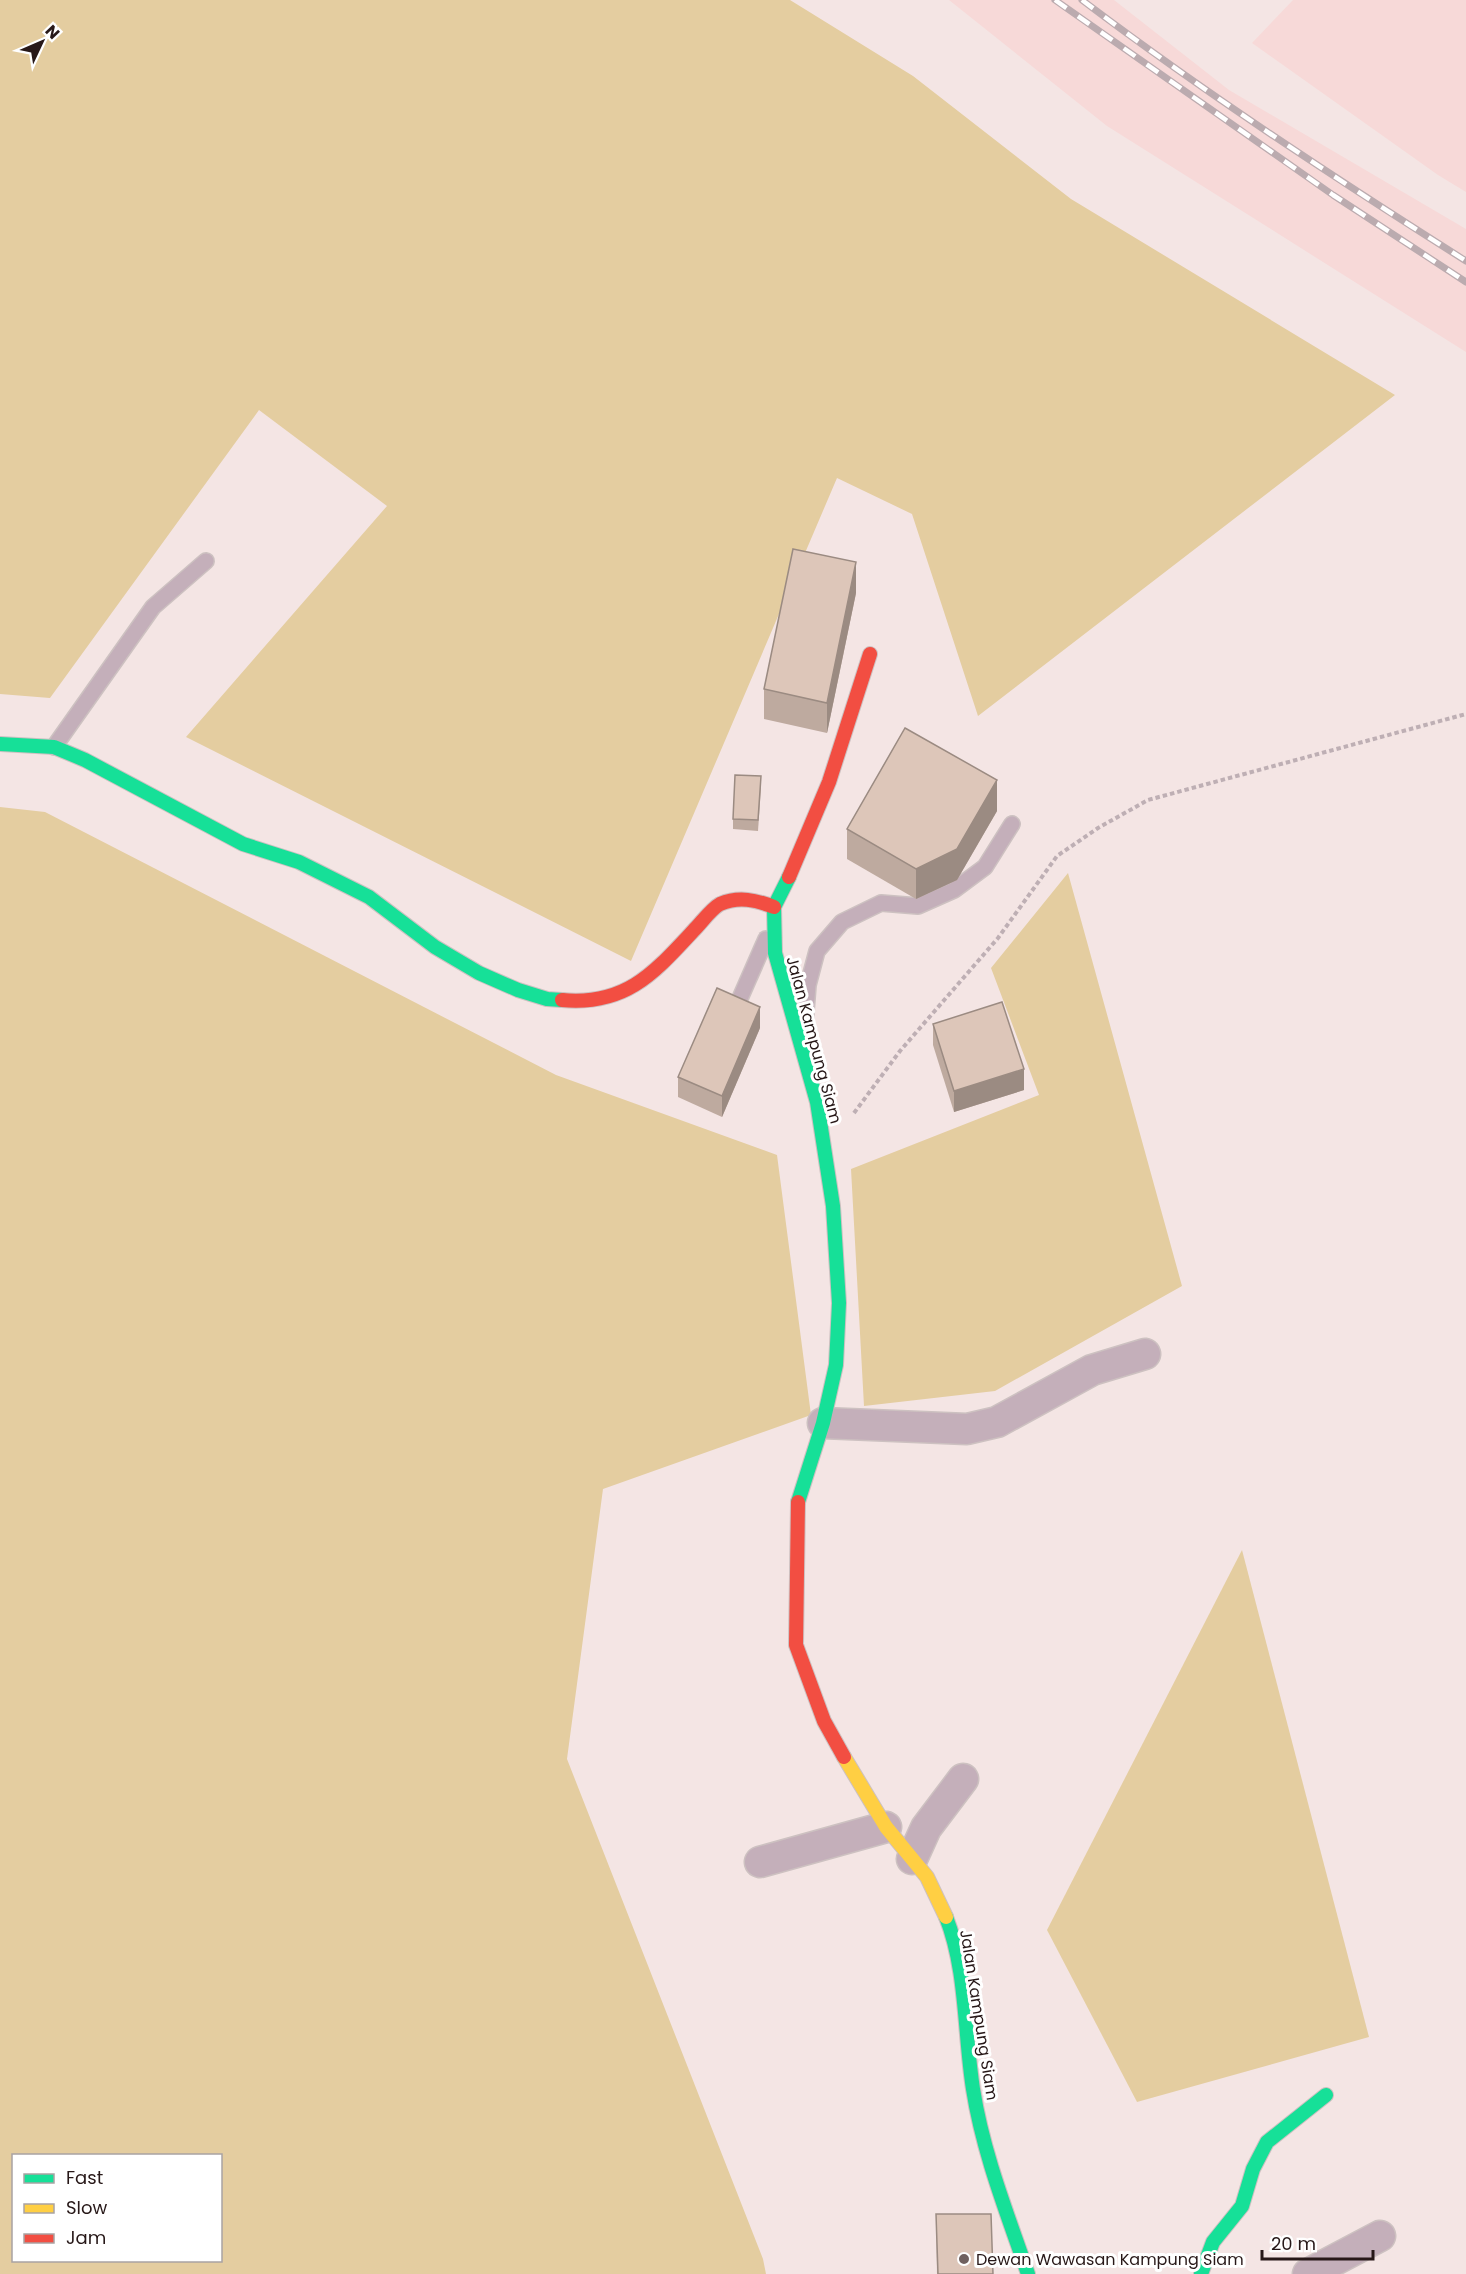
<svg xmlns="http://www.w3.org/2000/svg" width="1466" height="2274" font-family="Poppins,sans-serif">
<rect width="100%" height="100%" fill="#f4e5e4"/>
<!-- built -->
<g fill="#f7d9d8">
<polygon points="949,0 1114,0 1229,90 1466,229 1466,352 1107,126"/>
<polygon points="1293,0 1466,0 1466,192 1438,175 1252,43"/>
</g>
<!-- green -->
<g fill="#e4cda0" fill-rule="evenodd">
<polygon points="0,0 790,0 913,76 1071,199 1395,395 978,716 912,514 837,478 631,961 186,737 387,506 259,410 50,698 0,694"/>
<path d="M 0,807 L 45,812 L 556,1075 L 777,1155 L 811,1415 L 603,1489 L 567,1759 L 763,2259 L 766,2274 L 0,2274 ZM 14,2156 L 220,2156 L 220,2260 L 14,2260 Z"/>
<polygon points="1068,873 1182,1286 995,1391 864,1406 851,1169 1039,1095 991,968"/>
<polygon points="1242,1550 1369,2037 1137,2102 1047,1930"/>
</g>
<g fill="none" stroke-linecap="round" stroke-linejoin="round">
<defs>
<g id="lane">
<polyline points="54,747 153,607 206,561"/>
<polyline points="734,1012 766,939"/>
<polyline points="805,1024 808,985 817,951 842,922 881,903 918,906 954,890 985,867 1012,824"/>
</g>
<g id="street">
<polyline points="823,1423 967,1429 997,1422 1092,1370 1145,1354"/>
<polyline points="912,1859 926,1828 963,1779"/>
<polyline points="760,1862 886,1827"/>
<polyline points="1308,2274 1380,2236"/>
</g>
<g id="fast">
<polyline points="0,744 54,747 85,760 243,844 299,862 369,897 435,947 479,973 518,990 547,999 562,1000"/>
<polyline points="789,877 774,907 775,953 817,1102 833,1206 839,1303 836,1365 823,1423 798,1502"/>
<path d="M 946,1917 C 967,1970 964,2032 973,2089 C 983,2153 1007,2213 1028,2274"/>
<polyline points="1201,2274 1213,2242 1242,2206 1253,2169 1267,2142 1326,2095"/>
</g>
<polyline id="slow" points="844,1757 886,1827 927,1877 946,1917"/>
<g id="jam">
<polyline points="789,877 829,782 870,654"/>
<path d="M 562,1000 C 626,1006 654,973 694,930 C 702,922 711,909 720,904 C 739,896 756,900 774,907"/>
<polyline points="798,1502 796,1645 824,1721 844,1757"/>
</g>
</defs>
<!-- lane casing -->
<use href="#lane" stroke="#cdc1c1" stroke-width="18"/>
<!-- street casing -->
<use href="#street" stroke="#cdc1c1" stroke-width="33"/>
<!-- fast casing -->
<use href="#fast" stroke="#cdc1c1" stroke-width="16"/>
<!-- slow casing -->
<use href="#slow" stroke="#cdc1c1" stroke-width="16"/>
<!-- jam casing -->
<use href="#jam" stroke="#cdc1c1" stroke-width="16"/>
<!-- path -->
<polyline stroke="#beafb4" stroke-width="4" stroke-dasharray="4.5 3" stroke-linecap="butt" points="854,1113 900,1051 998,938 1057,856 1098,828 1148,800 1466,714"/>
<!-- lane -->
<use href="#lane" stroke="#c4afba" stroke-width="15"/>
<!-- street -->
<use href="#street" stroke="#c4afba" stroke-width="30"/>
<!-- fast -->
<use href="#fast" stroke="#16e098" stroke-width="14"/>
<!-- slow -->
<use href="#slow" stroke="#ffcf43" stroke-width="14"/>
<!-- jam -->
<use href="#jam" stroke="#f24e42" stroke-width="14"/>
<defs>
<g id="rail">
<polyline points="1055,0 1333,195 1466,282"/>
<path d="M 1082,0 C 1205,93 1335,178 1466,261"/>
</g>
</defs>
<!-- rail casing -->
<use href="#rail" stroke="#bbabaf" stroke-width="7"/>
<!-- rail -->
<use href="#rail" stroke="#fff" stroke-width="4.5" stroke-dasharray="14" stroke-linecap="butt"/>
</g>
<!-- wall -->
<g fill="#beaa9f">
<polygon points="856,593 827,733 764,719 764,689"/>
<polygon points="761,787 758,831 733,829 733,819"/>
<polygon points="997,811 957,880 916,899 847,859 847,829"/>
<polygon points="933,1024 1024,1090 954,1112 933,1045"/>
<polygon points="760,1028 722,1117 678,1097 678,1077"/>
<polygon points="936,2214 993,2274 937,2274"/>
</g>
<!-- shaded-wall -->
<g fill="#9b8b82">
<polygon points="856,562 856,593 827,733 827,703"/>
<polygon points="997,780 997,811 957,880 916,899 916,869"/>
<polygon points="760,1007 760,1028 722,1117 722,1096"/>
<polygon points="1024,1069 1024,1090 954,1112 954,1091"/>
</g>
<!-- building -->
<g fill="#ddc6b9" stroke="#9b8b82" stroke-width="1.5">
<polygon points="793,549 856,562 827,703 764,689"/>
<polygon points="905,728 997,780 957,849 916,869 847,829"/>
<polygon points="735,775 761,776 758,820 733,819"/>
<polygon points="717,988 760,1007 722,1096 678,1077"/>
<polygon points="1002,1002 1024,1069 954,1091 933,1024"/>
<polygon points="936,2214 991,2214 993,2274 938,2274"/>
</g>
<!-- markers -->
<circle fill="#6f605f" stroke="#fff" stroke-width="2" cx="964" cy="2259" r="6"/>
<g text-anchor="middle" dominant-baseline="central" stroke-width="6" stroke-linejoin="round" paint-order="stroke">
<!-- street labels -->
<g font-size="16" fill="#271818" stroke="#fff">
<text transform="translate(814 1040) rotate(75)">Jalan Kampung Siam</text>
<text transform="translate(979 2015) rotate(81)">Jalan Kampung Siam</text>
</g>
<!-- poi labels -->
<g font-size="16" fill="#271818" stroke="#fff" text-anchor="start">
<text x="976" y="2259">Dewan Wawasan Kampung Siam</text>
</g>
</g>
<!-- legend -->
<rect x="12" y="2154" width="210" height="108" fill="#ffffff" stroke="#a9a3a3" stroke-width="1.5"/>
<rect x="24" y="2174" width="30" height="9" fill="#16e098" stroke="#a9a3a3" stroke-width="1.5"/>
<text x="66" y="2184" font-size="18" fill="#271818">Fast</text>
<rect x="24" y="2204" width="30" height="9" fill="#ffcf43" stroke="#a9a3a3" stroke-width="1.5"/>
<text x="66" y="2214" font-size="18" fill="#271818">Slow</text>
<rect x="24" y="2234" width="30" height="9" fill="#f24e42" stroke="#a9a3a3" stroke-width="1.5"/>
<text x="66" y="2244" font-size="18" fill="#271818">Jam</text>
<!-- north arrow -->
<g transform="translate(42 42) rotate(46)" stroke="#ffffff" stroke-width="4.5" paint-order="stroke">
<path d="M0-4.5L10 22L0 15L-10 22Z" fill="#271818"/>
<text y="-9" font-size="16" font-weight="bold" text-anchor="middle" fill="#271818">N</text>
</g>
<!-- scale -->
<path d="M1262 2250v9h111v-9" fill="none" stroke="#271818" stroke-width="3"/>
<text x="1271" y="2250" font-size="18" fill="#271818" stroke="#ffffff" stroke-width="4.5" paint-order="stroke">20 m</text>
</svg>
